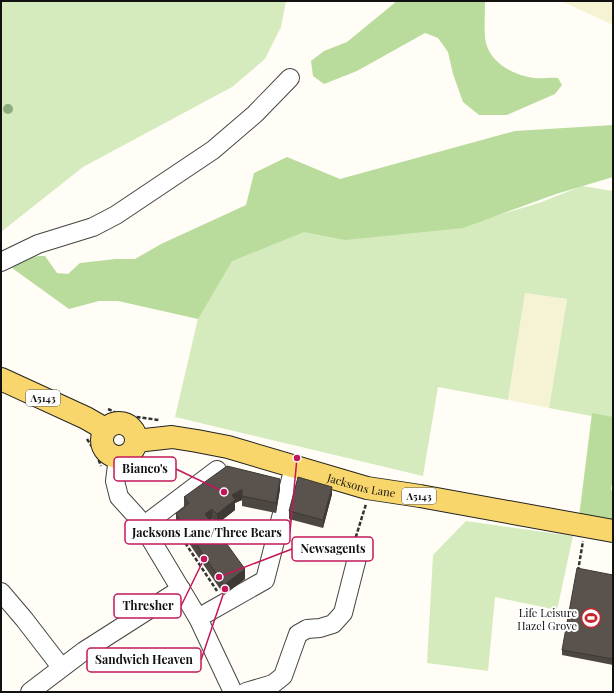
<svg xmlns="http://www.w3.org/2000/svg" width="614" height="693" font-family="'Playfair Display',serif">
<rect width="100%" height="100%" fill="#fffdf5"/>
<!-- farmland -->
<g fill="#f6f3d4">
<polygon points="561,1 613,1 613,25"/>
<polygon points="525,293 567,299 549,408 508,400"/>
</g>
<!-- green -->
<g fill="#d5ebbd">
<polygon points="1,1 286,1 281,27 265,59 232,87 83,167 1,232"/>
<polygon points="582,186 613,191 613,420 549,408 567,299 525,293 508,400 438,387 423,476 175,417 210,267 295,228 468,224 539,203"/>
<polygon points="466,521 573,536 557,610 495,597 488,671 427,663 433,555"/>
</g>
<!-- forest -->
<g fill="#b9dc9c">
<path d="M 397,1 L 485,1 C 485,13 484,26 485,38 C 488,62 512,75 534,78 C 542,79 550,77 558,78 L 562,85 L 555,94 L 507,115 L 479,115 L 463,102 L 453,74 L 448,52 L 438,38 L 425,33 L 357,71 L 324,84 L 313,76 L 311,61 L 324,51 L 347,42 Z"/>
<path d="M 613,125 L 613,177 L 556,194 L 463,228 L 345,240 L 304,232 L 232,261 L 198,319 L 118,301 L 99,301 L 69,309 L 12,268 C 22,258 31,256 45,256 L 57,273 L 68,274 L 80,263 L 116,259 L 135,259 L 161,244 L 246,205 L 254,173 L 287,157 L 340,179 L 515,131 Z"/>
<polygon points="592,413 613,417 613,477 611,490 613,490 613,531 578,525"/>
</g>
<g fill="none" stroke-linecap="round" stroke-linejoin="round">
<defs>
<g id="minor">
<polyline points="1,262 38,244 93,227 116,215 213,150 255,114 290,78"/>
<polyline points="118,457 115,481 119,497 138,518 198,618 233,692"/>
<polyline points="143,526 217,470"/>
<polyline points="1,592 24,619 61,667"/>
<polyline points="198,618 265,580 294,467"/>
<polyline points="30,692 84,651 181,589"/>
<polyline points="246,692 273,684 283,676 298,634 307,629 320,628 333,624 343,613 357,558"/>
</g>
<g id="major">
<polyline points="1,379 86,418 105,429"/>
<circle cx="119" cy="440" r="17"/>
<path id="s1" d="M 136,441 L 172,437 L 197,441 L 228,447 L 367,488 L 420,496 L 613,531"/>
</g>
</defs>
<!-- minor casing -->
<use href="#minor" stroke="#444" stroke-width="20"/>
<!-- major casing -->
<use href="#major" stroke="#222" stroke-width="24"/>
<!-- path -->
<g stroke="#333" stroke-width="2.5" stroke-dasharray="4 2" stroke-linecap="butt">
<polyline points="108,409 121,415 159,420"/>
<polyline points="87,439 96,453 101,466"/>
<polyline points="172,523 217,591"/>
<polyline points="354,543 366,504"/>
<polyline points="578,571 583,541"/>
</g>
<!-- minor -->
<use href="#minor" stroke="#fff" stroke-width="18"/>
<!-- major -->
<use href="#major" stroke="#f9d66b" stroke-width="22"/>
</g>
<!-- trees -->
<circle fill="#8dad7f" cx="8" cy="109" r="5"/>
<!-- wall -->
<g fill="#4d4742">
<polygon points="280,489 276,513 242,506 242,500 235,503 235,510 217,524 212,519 210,521 245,579 224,595 176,524 176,514 184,507 184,497"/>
<polygon points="332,494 323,528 289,519 289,511"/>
<polygon points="613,575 613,665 562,655 562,650"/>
</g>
<!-- shaded-wall -->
<g fill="#3f3936">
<polygon points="280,479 280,489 276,513 276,503"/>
<polygon points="332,487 332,494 323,528 323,520"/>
<polygon points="242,489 242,500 235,503 235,510 217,524 217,514 232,495"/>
<polygon points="212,509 212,519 205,524 205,514"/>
<polygon points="245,569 245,579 224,595 224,585"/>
</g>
<!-- building -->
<g fill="#5a524d" stroke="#3f3936">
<polygon points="227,466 280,479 276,503 242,496 242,489 232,495 235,500 217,514 212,509 205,514 245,569 224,585 176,514 189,503 184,497"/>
<polygon points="298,477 332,487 323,520 289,511"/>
<polygon points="577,568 613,575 613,659 562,650"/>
</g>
<!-- icons -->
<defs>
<symbol id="stadium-ring" viewBox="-11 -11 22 22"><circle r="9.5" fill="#fff" stroke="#c4262e" stroke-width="1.5"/><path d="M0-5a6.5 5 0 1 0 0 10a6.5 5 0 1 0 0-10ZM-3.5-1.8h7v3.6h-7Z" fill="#c4262e"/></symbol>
</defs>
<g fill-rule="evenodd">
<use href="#stadium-ring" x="580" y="607" width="22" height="22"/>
</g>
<g text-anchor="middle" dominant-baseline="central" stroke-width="4" stroke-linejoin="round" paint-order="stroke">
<!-- shield labels -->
<g fill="#fff" stroke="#585858" stroke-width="1">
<rect x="26" y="390" width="34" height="16" rx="3"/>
<rect x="402" y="488" width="34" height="16" rx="3"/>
</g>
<g font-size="10" font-weight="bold" fill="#111">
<text x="43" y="398">A5143</text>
<text x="419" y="496">A5143</text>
</g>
<!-- street labels -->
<g font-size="11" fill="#111" stroke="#fff">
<text stroke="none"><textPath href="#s1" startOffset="232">Jacksons Lane</textPath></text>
</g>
<!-- poi labels -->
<g font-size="11" fill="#111" stroke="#fff" text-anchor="end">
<text x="577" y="612">Life Leisure<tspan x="577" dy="13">Hazel Grove</tspan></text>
</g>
</g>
<!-- callouts -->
<path fill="none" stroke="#c2185b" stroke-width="1.5" d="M224 492L176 469M297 458L290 532M219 577L292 549M204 559L181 606M225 589L201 660"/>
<g fill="#c2185b" stroke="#fff" stroke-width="1.5">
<circle cx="224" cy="492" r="4"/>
<circle cx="297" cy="458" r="4"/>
<circle cx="219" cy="577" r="4"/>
<circle cx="204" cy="559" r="4"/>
<circle cx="225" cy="589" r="4"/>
</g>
<g fill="#fff" stroke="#c2185b" stroke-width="1.5">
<rect x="114" y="457" width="62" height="24" rx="4"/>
<rect x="125" y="520" width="165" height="24" rx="4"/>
<rect x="292" y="537" width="81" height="24" rx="4"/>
<rect x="114" y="594" width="67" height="24" rx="4"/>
<rect x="87" y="648" width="114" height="24" rx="4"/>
</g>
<g font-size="12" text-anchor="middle" font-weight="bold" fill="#111">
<text x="145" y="473">Bianco's</text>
<text x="207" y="537">Jacksons Lane/Three Bears</text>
<text x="333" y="553">Newsagents</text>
<text x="148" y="610">Thresher</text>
<text x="144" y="664">Sandwich Heaven</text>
</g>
<!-- border -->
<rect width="614" height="693" fill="none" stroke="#111111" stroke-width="4"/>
</svg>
